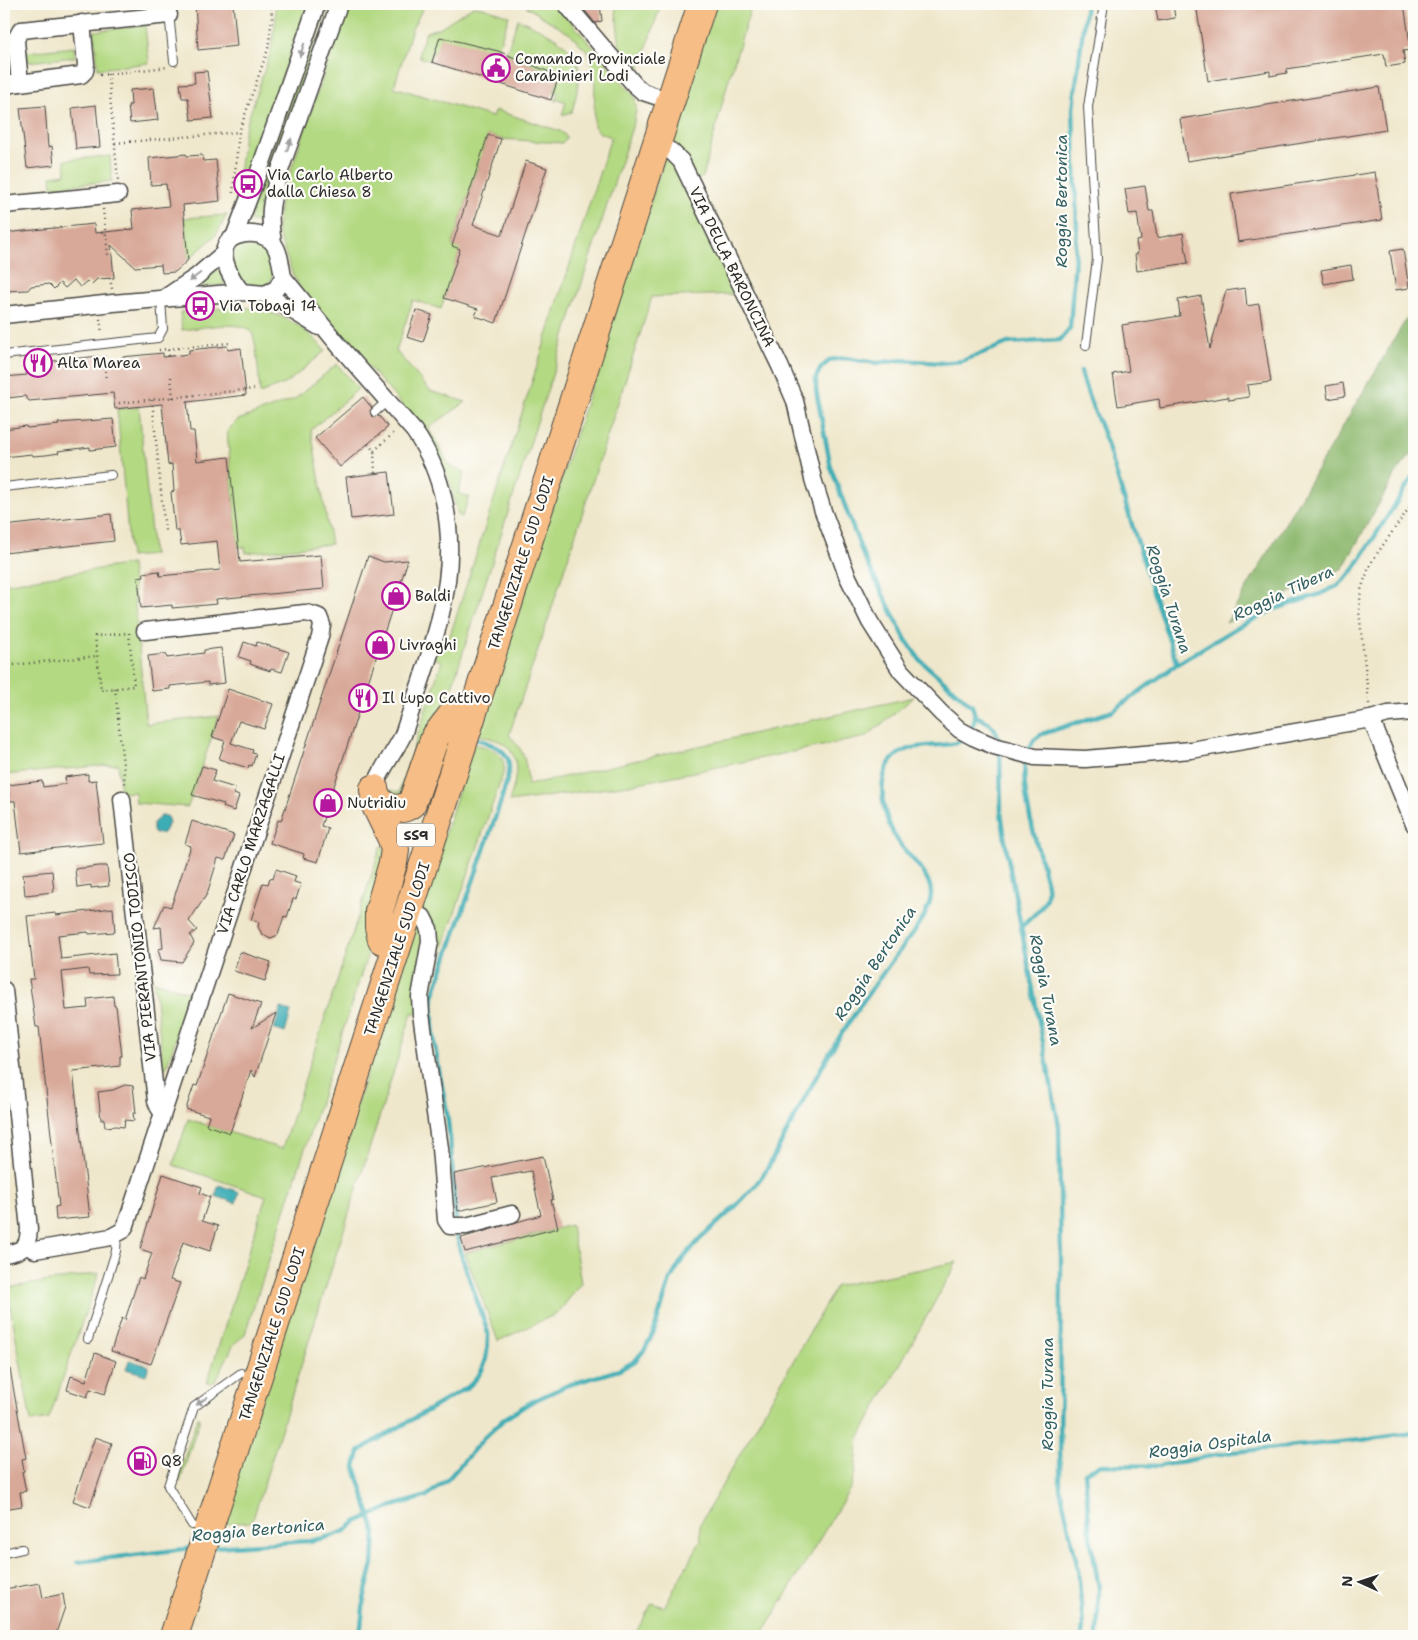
<svg xmlns="http://www.w3.org/2000/svg" width="1418" height="1640" font-family="'Shantell Sans',sans-serif">
<rect width="100%" height="100%" fill="#fdfcf7"/>
<filter id="ink" filterUnits="userSpaceOnUse"><feTurbulence type="fractalNoise" baseFrequency=".02" numOctaves="2"/><feDisplacementMap in="SourceGraphic" scale="10" xChannelSelector="R" yChannelSelector="G"/><feConvolveMatrix kernelMatrix="1 2 1 2 8 2 1 2 1" color-interpolation-filters="sRGB"/></filter>
<filter id="wash" filterUnits="userSpaceOnUse"><feTurbulence type="fractalNoise" baseFrequency=".0096" numOctaves="4" result="noise"/><feDisplacementMap in="SourceGraphic" scale="20" xChannelSelector="R" yChannelSelector="G"/><feGaussianBlur stdDeviation="1.12" result="paint"/><feColorMatrix in="noise" values="0 0 0 0 0 0 0 0 0 0 0 0 0 0 0 0 0 1.4 0 .05"/><feComposite in="paint" operator="in"/></filter>
<g filter="url(#wash)">
<rect width="100%" height="100%" fill="#efe7cb"/>
<!-- green -->
<g fill="#b3d982" stroke="#6f8256">
<polygon points="275,4 308,4 235,209 244,132 271,50 276,18"/>
<polygon points="323,4 329,4 266,184 260,206 259,222 250,222 249,219"/>
<path d="M 348,4 L 425,4 L 412,29 L 394,87 L 492,117 L 495,110 L 560,131 L 566,136 L 566,139 L 562,143 L 501,139 L 488,135 L 452,246 L 465,250 L 459,253 L 441,309 L 413,300 L 396,351 L 430,391 L 466,402 L 428,428 L 450,466 L 465,472 L 458,493 L 469,497 L 462,517 L 458,515 C 451,483 441,455 422,428 L 300,288 L 293,275 L 277,231 L 280,202 Z"/>
<polygon points="522,4 556,4 635,97 636,111 634,121 449,696 403,800 382,789 383,788 399,792 442,661 430,657 435,643 447,645 611,137 600,133 594,126 595,80 591,59 587,51 570,34"/>
<polygon points="615,4 661,4 637,77 621,57"/>
<polygon points="713,4 752,4 728,82 703,177 696,180 672,138"/>
<polygon points="473,6 483,7 509,16 497,51 432,53 429,61 420,57 419,51 426,32 441,27"/>
<path d="M 518,19 C 539,29 576,42 579,70 C 580,84 575,99 572,112 L 562,115 L 566,102 L 558,99 L 555,102 L 558,93 L 554,92 L 559,76 L 506,54 Z"/>
<polygon points="145,25 149,63 98,69 94,31"/>
<polygon points="74,47 75,57 28,62 27,52"/>
<polygon points="110,156 112,181 52,187 51,176 66,174 65,160"/>
<path d="M 664,160 L 670,161 L 677,164 L 736,294 L 652,297 L 548,620 L 509,735 C 526,752 526,763 528,785 L 914,697 L 866,737 L 629,785 L 509,802 C 515,782 524,756 501,742 C 494,739 486,737 479,735 Z"/>
<polygon points="227,215 216,235 188,260 184,218"/>
<path d="M 247,241 C 265,246 286,277 262,287 C 257,286 251,286 247,283 C 231,273 223,246 247,241 Z"/>
<polygon points="217,269 219,270 224,282 223,285 199,287 198,285"/>
<path d="M 237,307 C 272,308 303,323 325,351 L 288,382 L 260,394 C 259,381 257,342 252,333 C 244,318 196,329 182,330 L 180,312 Z"/>
<polygon points="337,364 358,389 311,430 331,544 246,553 245,547 238,547 227,431 238,420 295,399"/>
<polygon points="139,407 153,555 130,557 117,409"/>
<polygon points="131,564 146,724 219,716 188,807 136,803 135,792 121,793 118,764 4,775 4,584"/>
<path d="M 474,744 C 490,748 505,751 504,771 L 434,973 L 426,1002 L 417,1013 L 412,1013 L 252,1522 L 220,1524 Z"/>
<polygon points="381,846 385,848 371,944 245,1334 234,1344 215,1382 207,1383 266,1196 173,1165 188,1119 282,1149"/>
<polygon points="154,981 191,993 166,1068 163,1067"/>
<polygon points="571,1225 581,1283 558,1313 498,1341 465,1253"/>
<polygon points="957,1262 859,1438 855,1472 851,1487 761,1636 634,1636 652,1603 664,1607 701,1540 700,1524 836,1286"/>
<polygon points="99,1273 49,1419 31,1422 7,1288"/>
<polygon points="197,1418 200,1418 180,1482 177,1481"/>
</g>
<!-- forest -->
<polygon fill="#8eb970" stroke="#5c724e" points="1414,306 1414,451 1395,475 1343,568 1226,623"/>
<!-- water -->
<g fill="#3cadb5" stroke="#346c70">
<polygon points="161,816 167,816 169,823 163,833 155,834 153,831 153,823"/>
<polygon points="281,1008 291,1012 285,1033 274,1029"/>
<polygon points="219,1185 239,1192 236,1203 215,1196"/>
<polygon points="129,1360 149,1366 146,1375 126,1369"/>
</g>
<g fill="none" stroke-linecap="round" stroke-linejoin="round">
<!-- stream -->
<g stroke="#3cadb5" stroke-width="4.5">
<polyline points="1177,664 1236,628 1275,609 1320,594 1337,586 1352,572 1414,475"/>
<path d="M 976,716 C 990,723 996,726 1000,743 L 1001,812 L 1007,853 L 1021,927"/>
<path d="M 1028,751 L 1034,740 L 1042,734 L 1113,711 L 1177,664 C 1153,593 1131,522 1109,450 C 1101,423 1087,399 1081,371"/>
<path d="M 1026,758 C 1019,784 1035,838 1042,864 C 1044,874 1050,888 1046,898 C 1043,909 1029,919 1021,927 L 1059,1126 L 1061,1262 L 1060,1488 L 1078,1569 L 1083,1626 L 1082,1636"/>
<path d="M 456,1222 C 453,1184 452,1144 446,1107 C 439,1070 430,1033 433,996 L 501,801 C 511,765 519,752 477,739"/>
<path d="M 213,1547 L 310,1541 L 332,1536 L 345,1531 L 356,1522 L 393,1506 L 427,1496 L 448,1479 L 484,1438 L 504,1419 L 531,1402 L 568,1385 L 619,1370 L 635,1361 L 645,1349 L 654,1331 L 670,1280 L 682,1260 L 700,1239 L 736,1206 L 753,1188 L 766,1171 C 788,1131 808,1090 831,1051 C 851,1017 874,985 897,954 C 910,936 929,917 931,895 C 932,874 908,857 898,841 C 886,823 879,797 884,776 C 891,747 917,746 942,745 C 948,744 955,745 960,741 C 964,739 967,734 970,730 C 976,721 976,716 972,706 L 920,660 L 906,640 L 863,555 L 831,468 L 816,390 L 816,377 L 821,368 L 830,360 L 845,358 L 876,363 L 903,360 L 940,363 L 962,361 L 1008,343 L 1060,340 L 1070,328 L 1077,228 L 1073,109 L 1086,4"/>
<polyline points="77,1562 192,1548"/>
<path d="M 360,1636 L 364,1599 L 373,1564 L 375,1532 L 355,1467 L 359,1452 L 365,1447 L 468,1387 C 486,1372 488,1356 488,1333 L 460,1251 L 456,1230"/>
<polyline points="1097,1636 1099,1588 1090,1536 1085,1472 1101,1465 1159,1466 1232,1452 1362,1440 1414,1433"/>
</g>
</g>
<g id="blocks">
<!-- building -->
<g fill="#d8a898">
<polygon points="195,4 233,4 237,46 198,50"/>
<polygon points="582,4 600,4 602,21 595,23 583,8"/>
<polygon points="1155,4 1173,4 1175,18 1158,21"/>
<polygon points="1196,4 1404,4 1411,50 1403,51 1405,64 1386,67 1384,54 1286,69 1287,73 1270,76 1270,71 1208,81"/>
<polygon points="440,37 498,51 559,76 551,100 432,62"/>
<polygon points="207,71 213,118 191,120 188,98 182,98 180,84 195,83 194,72"/>
<polygon points="1379,87 1386,130 1187,161 1180,119"/>
<polygon points="154,88 158,120 130,123 128,105 131,105 130,90"/>
<polygon points="96,105 100,147 76,149 72,108"/>
<polygon points="45,106 48,147 52,146 54,165 27,168 20,108"/>
<polygon points="488,135 501,139 473,225 502,235 526,161 547,168 496,323 475,316 478,309 444,298 460,249 452,246"/>
<polygon points="186,154 187,156 202,155 203,161 216,160 220,201 183,205 188,260 175,272 162,273 161,265 135,267 111,245 114,278 97,279 91,285 87,281 80,287 74,280 65,288 60,283 54,289 49,284 31,286 28,290 4,291 4,233 94,224 95,233 134,229 132,210 169,206 166,184 151,185 149,158"/>
<polygon points="1375,172 1382,220 1238,242 1231,194"/>
<polygon points="1145,186 1149,211 1153,211 1157,238 1183,233 1188,263 1137,271 1135,254 1138,254 1136,241 1141,240 1137,213 1129,214 1125,189"/>
<polygon points="1403,249 1409,288 1396,290 1390,251"/>
<polygon points="1351,265 1353,279 1324,284 1321,270"/>
<polygon points="1245,288 1247,306 1259,304 1271,382 1247,385 1249,397 1229,400 1228,397 1160,408 1159,399 1118,406 1113,374 1129,371 1122,325 1180,316 1178,300 1201,296 1210,349 1226,291"/>
<polygon points="416,310 432,315 423,342 407,337"/>
<polygon points="227,346 228,350 241,348 246,395 187,402 190,431 194,431 197,461 229,457 240,562 321,555 324,589 216,599 217,604 172,608 172,605 141,608 138,577 144,576 143,573 159,571 160,576 220,570 217,541 181,545 179,531 175,531 171,492 174,491 172,464 168,465 162,404 115,409 113,393 29,401 25,396 8,398 4,394 4,377 27,375 26,364 99,356 99,364 123,361 122,357 163,353 163,357 189,354 189,350"/>
<polygon points="1343,383 1345,396 1328,399 1326,386"/>
<polygon points="363,397 372,408 370,411 371,415 374,417 379,416 388,427 340,467 315,438"/>
<polygon points="113,419 116,447 90,450 90,447 58,451 59,453 46,455 33,456 32,454 4,457 4,429 26,426 27,428 59,425 58,423"/>
<polygon points="389,472 394,514 351,519 346,477"/>
<polygon points="111,514 114,541 4,553 4,526"/>
<polygon points="368,556 384,562 408,560 321,826 328,828 318,862 303,858 304,854 270,843 278,820 281,821"/>
<polygon points="244,642 256,646 257,642 289,652 282,672 271,669 270,671 250,664 251,661 239,657"/>
<polygon points="221,648 225,683 208,685 208,682 170,686 170,689 152,691 148,656 166,654 167,658 204,653 204,650"/>
<polygon points="228,689 273,704 264,729 239,721 231,743 253,750 252,753 256,754 252,766 249,765 248,768 219,759 225,741 212,737"/>
<polygon points="202,766 216,770 212,781 235,788 234,794 239,796 234,811 223,807 224,804 192,795"/>
<polygon points="88,774 88,781 96,780 103,843 21,852 15,801 10,801 8,785 42,781 43,787 66,784 65,777"/>
<polygon points="192,821 234,835 225,860 218,858 207,894 189,921 197,930 190,935 194,943 182,962 161,960 158,949 163,948 161,927 154,928 164,905 171,907 191,846 185,844"/>
<polygon points="99,866 107,866 109,886 91,888 91,885 77,887 75,869"/>
<polygon points="276,869 296,876 294,882 301,884 296,899 293,899 287,917 284,916 278,935 271,938 262,934 258,927 259,922 251,920 263,883 268,884 270,878 273,879"/>
<polygon points="52,871 54,892 25,895 23,874"/>
<polygon points="113,908 115,932 89,934 88,932 58,935 61,959 115,953 117,974 89,975 88,969 62,972 66,1010 88,1008 87,999 113,996 114,1006 116,1006 122,1056 120,1056 120,1066 73,1071 90,1217 56,1220 55,1207 59,1206 39,1027 36,1027 29,979 34,979 27,916 56,913 56,915"/>
<polygon points="240,952 271,962 265,981 234,971"/>
<polygon points="228,993 261,1004 252,1028 276,1013 255,1077 251,1070 230,1133 206,1125 209,1116 186,1109 194,1085 197,1086"/>
<polygon points="125,1085 133,1086 136,1113 133,1113 134,1121 125,1120 124,1127 116,1126 105,1127 104,1119 101,1120 98,1092 113,1090"/>
<polygon points="543,1156 553,1200 551,1200 558,1228 465,1252 461,1238 541,1215 531,1171 492,1178 497,1202 458,1211 454,1174"/>
<polygon points="163,1174 202,1187 200,1193 210,1197 202,1221 218,1226 210,1251 183,1242 170,1280 180,1283 151,1364 111,1351 122,1318 125,1320 139,1277 143,1279 152,1253 140,1249"/>
<polygon points="95,1353 116,1361 105,1394 90,1389 87,1397 67,1390 71,1376 86,1381"/>
<polygon points="4,1369 10,1369 14,1392 26,1458 22,1459 24,1471 22,1472 26,1491 20,1492 22,1506 4,1509"/>
<polygon points="95,1437 112,1443 90,1507 73,1501"/>
<polygon points="40,1583 43,1598 63,1594 65,1607 55,1636 4,1636 4,1589"/>
</g>
</g>
</g>
<g filter="url(#ink)">
<use href="#blocks" fill-opacity="0" stroke="#484743" stroke-width="1"/>
<g fill="none" stroke-linecap="round" stroke-linejoin="round">
<defs>
<g id="lane">
<polyline points="168,4 174,61"/>
<polyline points="1086,345 1097,259 1088,107 1104,4"/>
<polyline points="4,355 158,338 163,329 161,299"/>
<polyline points="375,412 387,401"/>
<polyline points="4,487 111,475"/>
<polyline points="88,1339 116,1251 117,1235"/>
<polyline points="192,1525 168,1486 194,1407 241,1373"/>
<polyline points="4,1553 22,1549"/>
</g>
<g id="street">
<polyline points="566,4 634,84 643,92 655,96"/>
<polyline points="20,83 16,41 17,37 21,30 169,15"/>
<polyline points="4,85 81,75 85,71 86,64 82,23"/>
<polyline points="656,145 671,151 681,161 780,366 795,401 813,479 823,511 847,575 870,622 901,671 941,713 960,730 973,737 994,746 1035,757 1085,759 1191,750 1371,719 1388,714 1414,712"/>
<polyline points="4,205 118,194"/>
<polyline points="234,237 258,174 317,4"/>
<path d="M 273,243 C 268,214 271,201 279,173 L 339,4"/>
<path d="M 283,277 L 341,348 L 414,431 C 444,473 454,530 447,581 C 440,633 419,685 403,735 C 394,754 380,769 374,789"/>
<polyline points="265,294 319,327"/>
<polyline points="166,297 196,277 224,253"/>
<path d="M 4,315 L 113,303 L 242,292 L 265,294 L 276,289 L 283,277 C 281,266 280,252 273,243 C 270,239 265,237 260,235 C 252,233 245,233 237,236 C 211,245 231,280 242,292"/>
<polyline points="1371,719 1414,824"/>
<polyline points="122,799 156,1101 159,1108 163,1110"/>
<polyline points="410,911 423,917 429,929 430,941 420,997 421,1014 440,1148 446,1220 450,1226 466,1226 512,1214"/>
<path d="M 4,990 L 29,1229 C 28,1249 22,1251 4,1254"/>
<polyline points="26,1246 35,1250 111,1237 122,1231 126,1225 320,637 322,625 319,617 311,614 305,613 145,631"/>
</g>
<g id="highway">
<polyline points="374,789 376,806 392,839 395,850 393,863 379,911 379,927 382,940"/>
<path d="M 374,789 C 377,807 398,815 412,803 L 435,737 L 456,710"/>
<polyline points="174,1636 702,4"/>
</g>
</defs>
<!-- lane casing -->
<use href="#lane" stroke="#484743" stroke-width="10"/>
<!-- street casing -->
<use href="#street" stroke="#484743" stroke-width="19"/>
<!-- highway casing -->
<use href="#highway" stroke="#484743" stroke-width="30"/>
<!-- path -->
<g stroke="#484743" stroke-width="2.5" stroke-dasharray="1 4" stroke-linecap="butt">
<polyline points="108,74 118,180"/>
<polyline points="100,75 167,67"/>
<polyline points="115,143 239,132"/>
<polyline points="233,193 239,132 268,49 272,18 271,4"/>
<polyline points="103,209 108,255"/>
<polyline points="110,278 112,289"/>
<polyline points="100,319 102,333"/>
<polyline points="168,349 230,343"/>
<polyline points="159,350 168,349 169,356"/>
<polyline points="104,356 106,380"/>
<polyline points="171,377 173,398"/>
<polyline points="152,400 165,531"/>
<polyline points="119,403 254,389"/>
<polyline points="368,444 374,451 375,473"/>
<polyline points="374,451 395,432"/>
<polygon points="129,633 134,686 101,690 95,636"/>
<polyline points="4,666 97,656"/>
<polyline points="115,688 125,784"/>
<polyline points="1369,704 1359,611 1361,590 1369,567 1374,558 1414,501"/>
</g>
<!-- lane -->
<use href="#lane" stroke="#fff" stroke-width="8"/>
<!-- street -->
<use href="#street" stroke="#fff" stroke-width="16"/>
<!-- highway -->
<use href="#highway" stroke="#f6be86" stroke-width="28"/>
</g>
<!-- one-way arrows -->
<defs><path id="oneway-solid" d="M-6-.8H1V-3.2L6.5 0L1 3.2V.8H-6Z" transform="scale(1.25)"/></defs>
<g fill="#a0a0a0">
<use href="#oneway-solid" transform="translate(302 50) rotate(109)"/>
<use href="#oneway-solid" transform="translate(289 145) rotate(-70)"/>
<use href="#oneway-solid" transform="translate(195 277) rotate(143)"/>
<use href="#oneway-solid" transform="translate(202 1401) rotate(144)"/>
</g>
</g>
<!-- icons -->
<defs>
<symbol id="civic-ring" viewBox="-11 -11 22 22"><circle r="9.5" fill="#fdfcf7" stroke="#b5179e" stroke-width="1.5"/><path d="M-.6-6.5H3V-4.5H.6V-3L4-1V1h2V6H-6V1h2V-1L-.6-3ZM-1.2 2.5V6h2.4V2.5Z" fill="#b5179e"/></symbol>
<symbol id="bus-ring" viewBox="-11 -11 22 22"><circle r="9.5" fill="#fdfcf7" stroke="#b5179e" stroke-width="1.5"/><path d="M-5-6H5V4H4V6H2V4H-2V6H-4V4H-5ZM-3.5-4V0h7V-4ZM-3.5 1.2v1.5H-2V1.2ZM2 1.2v1.5H3.5V1.2Z" fill="#b5179e"/></symbol>
<symbol id="restaurant-ring" viewBox="-11 -11 22 22"><circle r="9.5" fill="#fdfcf7" stroke="#b5179e" stroke-width="1.5"/><path d="M-5-6h1v4h1v-4h1v4h1v-4h1v5L-1.5 .5V6h-2V.5L-5-1ZM5-6V6H3V1.5H1.5Q1.5-4 5-6Z" fill="#b5179e"/></symbol>
<symbol id="shop-ring" viewBox="-11 -11 22 22"><circle r="9.5" fill="#fdfcf7" stroke="#b5179e" stroke-width="1.5"/><path d="M-5-2.5h2.3a2.7 3.5 0 0 1 5.4 0H5L5.5 6h-11ZM-1.5-2.5h3a1.5 2.3 0 0 0-3 0Z" fill="#b5179e"/></symbol>
<symbol id="fuel-ring" viewBox="-11 -11 22 22"><circle r="9.5" fill="#fdfcf7" stroke="#b5179e" stroke-width="1.5"/><path d="M-5.5-6h7V0h2V4h1.3V-2.5L3-4.5l.8-.8L6-3V5H2.5V1h-1V6h-7ZM-4.2-4.7v3.2H.2V-4.7Z" fill="#b5179e"/></symbol>
</defs>
<g fill-rule="evenodd">
<use href="#civic-ring" x="480" y="52" width="32" height="32"/>
<use href="#bus-ring" x="232" y="168" width="32" height="32"/>
<use href="#bus-ring" x="184" y="290" width="32" height="32"/>
<use href="#restaurant-ring" x="22" y="347" width="32" height="32"/>
<use href="#shop-ring" x="380" y="580" width="32" height="32"/>
<use href="#shop-ring" x="364" y="629" width="32" height="32"/>
<use href="#restaurant-ring" x="347" y="682" width="32" height="32"/>
<use href="#shop-ring" x="312" y="787" width="32" height="32"/>
<use href="#fuel-ring" x="126" y="1445" width="32" height="32"/>
</g>
<g text-anchor="middle" dominant-baseline="central" stroke-width="4.5" stroke-linejoin="round" paint-order="stroke">
<!-- shield labels -->
<rect fill="#fdfcf7" stroke="#6a6a68" stroke-width="1" x="397" y="823.5" width="38" height="23" rx="4"/>
<g font-size="14" font-weight="bold" fill="#2b2b2b">
<text x="416" y="835">SS9</text>
</g>
<!-- poi labels -->
<g font-size="15" fill="#2b2b2b" stroke="#fdfcf7" text-anchor="start">
<text x="515" y="59">Comando Provinciale<tspan x="515" dy="17">Carabinieri Lodi</tspan></text>
<text x="267" y="175">Via Carlo Alberto<tspan x="267" dy="17">dalla Chiesa 8</tspan></text>
<text x="219" y="306">Via Tobagi 14</text>
<text x="57" y="363">Alta Marea</text>
<text x="415" y="596">Baldi</text>
<text x="399" y="645">Livraghi</text>
<text x="382" y="698">Il Lupo Cattivo</text>
<text x="347" y="803">Nutridiu</text>
<text x="161" y="1461">Q8</text>
</g>
<!-- street labels -->
<g font-size="15" fill="#2b2b2b" stroke="#fdfcf7">
<text transform="translate(732 267) rotate(64)">VIA DELLA BARONCINA</text>
<text transform="translate(521 563) rotate(-72)">TANGENZIALE SUD LODI</text>
<text transform="translate(251 844) rotate(-72)">VIA CARLO MARZAGALLI</text>
<text transform="translate(397 949) rotate(-72)">TANGENZIALE SUD LODI</text>
<text transform="translate(140 957) rotate(-96)">VIA PIERANTONIO TODISCO</text>
<text transform="translate(272 1334) rotate(-72)">TANGENZIALE SUD LODI</text>
</g>
<!-- water labels -->
<g font-size="16" font-style="italic" fill="#325f62" stroke="#fdfcf7">
<text transform="translate(1061 201) rotate(-90)">Roggia Bertonica</text>
<text transform="translate(1283 593) rotate(-25)">Roggia Tibera</text>
<text transform="translate(1169 599) rotate(72)">Roggia Turana</text>
<text transform="translate(875 963) rotate(-56)">Roggia Bertonica</text>
<text transform="translate(1046 990) rotate(79)">Roggia Turana</text>
<text transform="translate(1047 1394) rotate(-90)">Roggia Turana</text>
<text transform="translate(1210 1444) rotate(-8)">Roggia Ospitala</text>
<text transform="translate(258 1530) rotate(-5)">Roggia Bertonica</text>
</g>
</g>
<!-- margin -->
<rect width="1418" height="1640" fill="none" stroke="#fdfcf7" stroke-width="20"/>
<!-- north arrow -->
<g transform="translate(1360 1582) rotate(273)" stroke="#fdfcf7" stroke-width="4" paint-order="stroke">
<path d="M0-4L9 19L0 12L-9 19Z" fill="#2b2b2b"/>
<text y="-8" font-size="14" font-weight="bold" text-anchor="middle" fill="#2b2b2b">N</text>
</g>
</svg>
